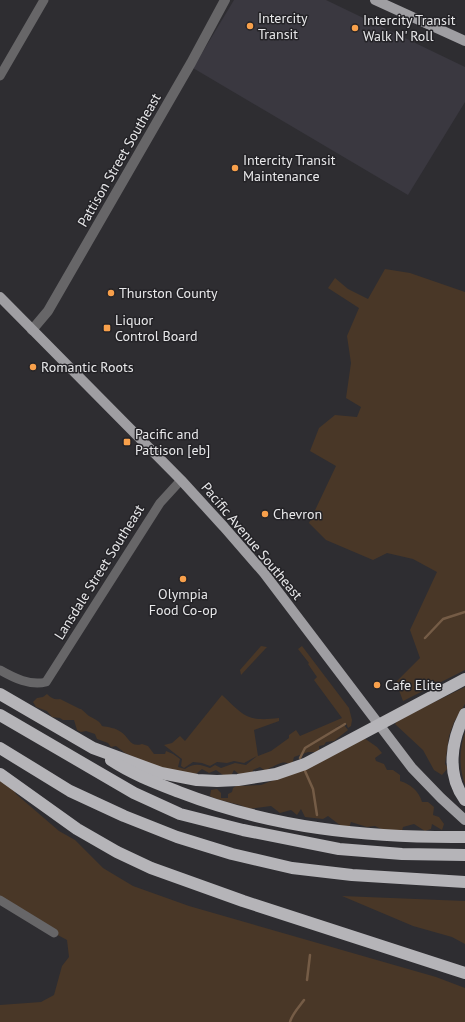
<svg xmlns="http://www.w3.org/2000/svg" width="465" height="1022" font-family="'PT Sans',sans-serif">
<rect width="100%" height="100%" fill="#2e2d31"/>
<!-- built -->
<polygon fill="#3a3840" points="234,0 326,0 465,67 465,102 408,195 193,68"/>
<!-- green -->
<g fill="#493727">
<polygon points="385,269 410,273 465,292 465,670 403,701 396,682 420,658 410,630 437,572 413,559 387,553 373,560 326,540 309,523 336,466 310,451 319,428 335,415 357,417 361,407 346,398 351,363 347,336 359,308 328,288 335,278 348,289 368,299"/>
<polygon points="261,646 267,647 241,675 240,670"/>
<path d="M 302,646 L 349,708 L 352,720 L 351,726 L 348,728 L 346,723 L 336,727 L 344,725 L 348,730 L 334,741 L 326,742 L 324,745 L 319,746 L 319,752 L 308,752 L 294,757 L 292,765 C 284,761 282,762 274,766 C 270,768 269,767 267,772 L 260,767 L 253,770 L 252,775 L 241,776 L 234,770 L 231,776 L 223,775 L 216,770 L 209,773 L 202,769 L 196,774 L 173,774 L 125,753 L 116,746 L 111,747 L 108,743 L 97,739 L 95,734 L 86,731 L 81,732 L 77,730 L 74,720 L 63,720 L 60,718 L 52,717 L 47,711 L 36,707 L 33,702 L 37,698 L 43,697 L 47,694 C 51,698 54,700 60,699 L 80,709 L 81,709 C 84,711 86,714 89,716 C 94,719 99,720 102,726 C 108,727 116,728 121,732 C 129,737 130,748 142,744 L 148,746 L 154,754 L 165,754 L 166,751 L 173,754 L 180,759 L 178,767 L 185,769 C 194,763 200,764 210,768 L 215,765 L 221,768 L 235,763 L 246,765 L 257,756 L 244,763 L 234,761 L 227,763 L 217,762 L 210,766 L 202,763 L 193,762 L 184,768 L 181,766 L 182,759 L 164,745 L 172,743 L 180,736 L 185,741 L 222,695 C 244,716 247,722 279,718 L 279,721 L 254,730 L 258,756 L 271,751 L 289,738 L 289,735 L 296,730 L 300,736 L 342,718 L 314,680 L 317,677 L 308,664 L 309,663 L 298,649 Z"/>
<polygon points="465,687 465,704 454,722 449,736 445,764 448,768 442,775 434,770 423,750 395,724 398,720"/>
<path d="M 465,732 L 465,785 C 459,767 459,750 465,732 Z"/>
<path d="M 364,738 L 377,747 L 382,753 L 375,758 L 376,761 L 384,764 L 387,770 L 393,770 L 400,775 L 400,781 C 410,784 419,791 422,802 L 428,802 L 434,807 L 433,815 L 439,817 L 444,824 L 442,830 L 432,824 L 431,829 L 425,831 L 414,824 L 403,827 L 402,831 L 383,830 L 375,826 L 367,827 L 351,822 L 349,828 L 345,829 L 328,816 L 323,819 L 305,817 L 301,809 L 297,815 L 291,810 L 280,813 L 271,806 L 249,809 L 240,805 L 216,799 L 210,796 L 211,790 L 217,789 L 221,793 L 221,798 L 228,798 L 228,794 L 232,792 L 233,788 L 239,784 L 240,786 L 261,785 L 290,774 Z"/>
<polygon points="0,780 11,786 16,794 59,831 75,840 103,868 133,886 189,906 436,977 465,988 465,1022 0,1022 0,1005 41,1002 54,995 62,966 69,957 67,940 54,933 0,900"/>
<polygon points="342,896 465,901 465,944 452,937 413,926"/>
</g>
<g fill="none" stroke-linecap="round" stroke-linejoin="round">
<!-- stream -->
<g stroke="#755c46" stroke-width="2.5">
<polyline points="425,638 443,619 465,612"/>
<polyline points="300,758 305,748 345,724"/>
<polyline points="305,771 313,789 317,815"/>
<polyline points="307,980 310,955"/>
<path d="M 290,1022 C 292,1014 299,1007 304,1000"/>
</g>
<!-- minor -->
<g stroke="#676668" stroke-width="9">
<polyline points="0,76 44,0"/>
<path d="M 0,670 C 14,678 30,686 46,682 L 160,503 L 181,480"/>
<polyline points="0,900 54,933"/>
</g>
<!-- tertiary -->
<polyline stroke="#676668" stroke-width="10" points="32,330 48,311 191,63 225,0"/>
<!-- primary -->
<g stroke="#9f9ea2" stroke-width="10">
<polyline points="375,0 465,41"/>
<polyline points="0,297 181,480 224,527 264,573 412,768 441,798 465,820"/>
</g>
<!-- motorway -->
<g stroke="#b5b4b8" stroke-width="12">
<polyline points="0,694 93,748 161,773 197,780 217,781 238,780 276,774 305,764 465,679"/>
<path d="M 465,714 C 451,741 446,774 465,800"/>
<polyline points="0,715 134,793 180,814 243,830 339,849 402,854 465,855"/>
<polyline points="0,748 70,791 124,816 177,837 232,854 292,868 352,875 465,882"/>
<path d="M 111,760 C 132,774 156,783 179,792 C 272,828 367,838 465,837"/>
<polyline points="0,774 77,829 117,852 151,868 243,901 465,973"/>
</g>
</g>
<!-- markers -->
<g fill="#f8a04b" stroke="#242327" stroke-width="1.5">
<circle cx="250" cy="26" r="4"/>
<circle cx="355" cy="28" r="4"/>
<circle cx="235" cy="168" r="4"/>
<circle cx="111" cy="293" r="4"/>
<rect x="103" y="324" width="8" height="8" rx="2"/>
<circle cx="33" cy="367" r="4"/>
<rect x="123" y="438" width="8" height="8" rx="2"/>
<circle cx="265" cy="514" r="4"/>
<circle cx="183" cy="579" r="4"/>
<circle cx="377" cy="685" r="4"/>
</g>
<g text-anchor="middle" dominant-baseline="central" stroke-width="3" stroke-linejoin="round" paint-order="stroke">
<!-- poi labels -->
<g font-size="14" fill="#e8e8ea" stroke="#242327" text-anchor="start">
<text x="258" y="18">Intercity<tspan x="258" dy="16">Transit</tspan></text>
<text x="363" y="20">Intercity Transit<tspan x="363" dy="16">Walk N' Roll</tspan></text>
<text x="243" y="160">Intercity Transit<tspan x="243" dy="16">Maintenance</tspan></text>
<text x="119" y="293">Thurston County</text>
<text x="115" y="320">Liquor<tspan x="115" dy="16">Control Board</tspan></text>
<text x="41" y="367">Romantic Roots</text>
<text x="135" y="434">Pacific and<tspan x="135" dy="16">Pattison [eb]</tspan></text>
<text x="273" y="514">Chevron</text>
<text x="183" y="594" text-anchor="middle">Olympia<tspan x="183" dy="16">Food Co-op</tspan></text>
<text x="385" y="685">Cafe Elite</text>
</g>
<!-- street labels -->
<g font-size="14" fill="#e8e8ea" stroke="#242327">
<text transform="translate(119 160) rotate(-60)">Pattison Street Southeast</text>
<text transform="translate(252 541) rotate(50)">Pacific Avenue Southeast</text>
<text transform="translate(99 572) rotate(-58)">Lansdale Street Southeast</text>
</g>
</g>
</svg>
